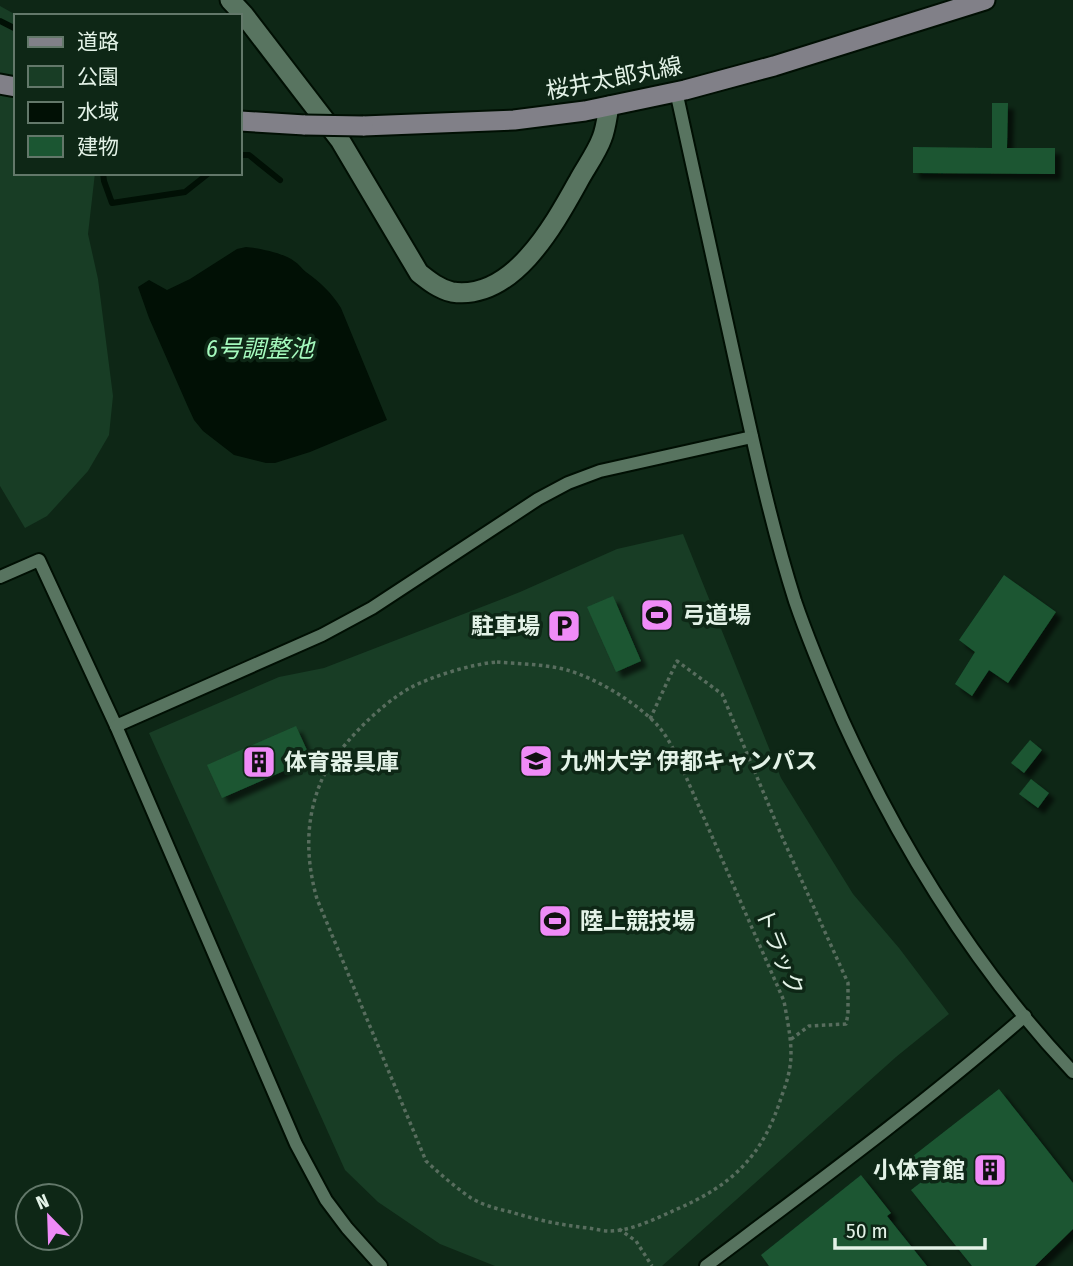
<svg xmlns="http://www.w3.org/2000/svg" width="1073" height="1266" font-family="'Fira Sans Condensed','Noto Sans JP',sans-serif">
<defs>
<filter id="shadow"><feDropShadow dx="6" dy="6" stdDeviation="2" flood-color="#0009"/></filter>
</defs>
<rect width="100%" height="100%" fill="#0e2716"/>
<!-- green -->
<g fill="#183d25">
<polygon points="0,6 18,16 16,16 16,173 95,173 88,234 98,279 113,396 109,435 88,471 47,516 25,528 0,486"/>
<polygon points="683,534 781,778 853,894 899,948 949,1014 896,1057 662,1266 495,1266 440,1244 378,1202 345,1170 149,733 279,677 324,668 520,592 617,549"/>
</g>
<!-- water -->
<path fill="#011005" d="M 246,247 C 258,248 284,253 294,261 C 299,264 302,269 306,272 C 321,283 331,292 341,308 L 387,420 L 310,452 L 275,463 L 266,463 L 234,455 L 203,431 L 194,420 L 188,407 L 149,318 L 138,287 L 149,280 L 167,290 L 190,279 L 237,249 Z"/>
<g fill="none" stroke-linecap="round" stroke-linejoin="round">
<!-- stream -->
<g stroke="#011005" stroke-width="6">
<polyline points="0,21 16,29"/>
<polyline points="240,155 249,155 280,180"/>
<polyline points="103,173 104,181 112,203 185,192 209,173"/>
</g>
</g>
<!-- building -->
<g fill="#1b5632" filter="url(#shadow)">
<polygon points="992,103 1008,103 1007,148 1055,148 1055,174 913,173 913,147 992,148"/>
<polygon points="1004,575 1056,612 1008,683 989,670 972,696 955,684 975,652 959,640"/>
<polygon points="613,596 641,661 616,672 587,607"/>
<polygon points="296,726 311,759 222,798 207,765"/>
<polygon points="1030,740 1042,750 1024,773 1011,763"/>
<polygon points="1031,779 1049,793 1038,808 1019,794"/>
<polygon points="999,1089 1073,1183 1073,1229 1035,1266 972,1266 911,1190 924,1180 908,1160"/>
<polygon points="861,1175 891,1213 887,1216 927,1266 769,1266 761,1255"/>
</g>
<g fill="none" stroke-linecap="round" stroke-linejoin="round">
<defs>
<g id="service">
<path d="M 676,91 C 696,181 715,271 735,360 C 753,441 770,522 795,601 C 809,642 826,682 843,721 C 901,848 977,970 1073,1072"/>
<polyline points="0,577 39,560 116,726 296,1144 326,1200 347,1228 381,1266"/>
<polyline points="116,726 322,635 372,608 538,499 568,483 600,471 752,437"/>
<path d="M 706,1266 C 814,1185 923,1105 1025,1016"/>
</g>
<path id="minor" d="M 230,0 L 244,15 L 340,140 L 419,273 C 429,281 439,289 452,292 C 513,301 554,225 579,180 C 586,167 597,152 602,138 C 606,128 607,116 609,106"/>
<g id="secondary">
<polyline points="0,84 16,87"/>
<polyline points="240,121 305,125"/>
<polyline points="363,126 514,120 585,111 685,90 774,66 985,0"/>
</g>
</defs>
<!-- service casing -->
<use href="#service" stroke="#000f03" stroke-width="16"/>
<!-- minor casing -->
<use href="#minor" stroke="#000f03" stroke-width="23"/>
<!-- secondary casing -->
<use href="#secondary" stroke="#000f03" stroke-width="23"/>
<!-- path -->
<g stroke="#586d5e" stroke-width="3.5" stroke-dasharray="3.5 3.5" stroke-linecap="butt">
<path d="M 497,662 C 520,664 544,664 567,670 C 596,678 639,704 659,727 C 666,735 671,745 676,754 L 784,1001 C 787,1019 791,1036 791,1054 C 791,1068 787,1082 782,1095 C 763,1156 733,1185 675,1210 C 655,1219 631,1231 609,1231 C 603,1231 595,1229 588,1228 C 561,1225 537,1220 511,1212 C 497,1209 483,1205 471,1198 C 455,1187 440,1174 426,1161 L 317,899 C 306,860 305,822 320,784 C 333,751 379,705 410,688 C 432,676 472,664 497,662 Z"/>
<polyline points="650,719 677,661 722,694 783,839 848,983 848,1014 846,1024 809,1026 790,1040"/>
<polyline points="619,1229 636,1241 652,1266"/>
</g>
<!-- service -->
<use href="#service" stroke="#587460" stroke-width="12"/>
<!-- minor -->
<use href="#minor" stroke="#587460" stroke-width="19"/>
<!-- secondary -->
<use href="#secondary" stroke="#818088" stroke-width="19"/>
<defs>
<polyline id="secondary-bridge" points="305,125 363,126"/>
</defs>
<!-- secondary-bridge casing -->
<use href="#secondary-bridge" stroke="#000f03" stroke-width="23" stroke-linecap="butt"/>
<!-- secondary-bridge -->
<use href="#secondary-bridge" stroke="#818088" stroke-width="19"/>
</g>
<!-- icons -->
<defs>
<symbol id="stadium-square" viewBox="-11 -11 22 22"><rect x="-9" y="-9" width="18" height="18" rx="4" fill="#ef8bf7" stroke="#0e2716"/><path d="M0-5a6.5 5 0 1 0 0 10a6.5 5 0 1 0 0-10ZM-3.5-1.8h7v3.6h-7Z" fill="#111"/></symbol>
<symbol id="parking-square" viewBox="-11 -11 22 22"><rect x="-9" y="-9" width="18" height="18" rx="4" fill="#ef8bf7" stroke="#0e2716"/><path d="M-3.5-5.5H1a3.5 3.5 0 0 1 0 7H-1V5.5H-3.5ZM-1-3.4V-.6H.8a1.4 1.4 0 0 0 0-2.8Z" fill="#111"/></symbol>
<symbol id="university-square" viewBox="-11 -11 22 22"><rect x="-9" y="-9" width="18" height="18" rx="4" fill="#ef8bf7" stroke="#0e2716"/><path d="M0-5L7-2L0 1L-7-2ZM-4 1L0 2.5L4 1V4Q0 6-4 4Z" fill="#111"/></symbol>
<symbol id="building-square" viewBox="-11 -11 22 22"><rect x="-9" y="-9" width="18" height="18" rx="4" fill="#ef8bf7" stroke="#0e2716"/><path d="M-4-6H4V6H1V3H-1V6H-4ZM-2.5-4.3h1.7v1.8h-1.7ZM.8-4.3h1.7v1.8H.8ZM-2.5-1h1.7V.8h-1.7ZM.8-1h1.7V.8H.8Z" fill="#111"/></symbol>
</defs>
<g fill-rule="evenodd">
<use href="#stadium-square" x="638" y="596" width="38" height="38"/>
<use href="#parking-square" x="545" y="607" width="38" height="38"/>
<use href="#university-square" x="517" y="742" width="38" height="38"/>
<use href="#building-square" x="240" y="743" width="38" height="38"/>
<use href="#stadium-square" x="536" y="902" width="38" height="38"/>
<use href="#building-square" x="971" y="1151" width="38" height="38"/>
</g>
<g text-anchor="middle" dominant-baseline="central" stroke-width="7" stroke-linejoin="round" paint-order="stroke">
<!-- street labels -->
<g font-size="23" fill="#e3f2e7" stroke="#0e2716">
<text transform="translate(614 78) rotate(-11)">桜井太郎丸線</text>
<text transform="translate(780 952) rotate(68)">トラック</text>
</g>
<!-- poi labels -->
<g font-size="23" font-weight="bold" fill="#e3f2e7" stroke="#0e2716" text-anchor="start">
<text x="682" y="615">弓道場</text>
<text x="540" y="626" text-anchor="end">駐車場</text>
<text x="560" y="761">九州大学 伊都キャンパス</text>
<text x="284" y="762">体育器具庫</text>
<text x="580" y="921">陸上競技場</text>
<text x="965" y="1170" text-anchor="end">小体育館</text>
</g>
<!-- water labels -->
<g font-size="24" font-style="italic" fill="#a5fabe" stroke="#0e2716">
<text x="260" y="349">6号調整池</text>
</g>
</g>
<!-- legend -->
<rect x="14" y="14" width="228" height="161" fill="#0e2716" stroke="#63786a" stroke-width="2"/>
<rect x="28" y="37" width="35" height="10" fill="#818088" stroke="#63786a" stroke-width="2"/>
<text x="77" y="49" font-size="21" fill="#e3f2e7">道路</text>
<rect x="28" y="66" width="35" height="21" fill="#183d25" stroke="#63786a" stroke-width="2"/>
<text x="77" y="84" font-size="21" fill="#e3f2e7">公園</text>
<rect x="28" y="102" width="35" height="21" fill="#011005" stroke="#63786a" stroke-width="2"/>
<text x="77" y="119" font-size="21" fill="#e3f2e7">水域</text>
<rect x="28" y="136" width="35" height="21" fill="#1b5632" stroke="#63786a" stroke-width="2"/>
<text x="77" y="154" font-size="21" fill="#e3f2e7">建物</text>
<!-- north arrow -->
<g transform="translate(49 1217) rotate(337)"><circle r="33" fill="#0e2716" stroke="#63786a" stroke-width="2"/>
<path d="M0-5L12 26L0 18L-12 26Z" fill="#ef8bf7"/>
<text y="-10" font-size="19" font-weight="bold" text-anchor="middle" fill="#e3f2e7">N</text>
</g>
<!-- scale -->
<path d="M835 1238v10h150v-10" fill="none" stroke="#e3f2e7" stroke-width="3.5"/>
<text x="846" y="1238" font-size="21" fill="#e3f2e7" stroke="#0e2716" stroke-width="5" paint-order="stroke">50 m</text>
</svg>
